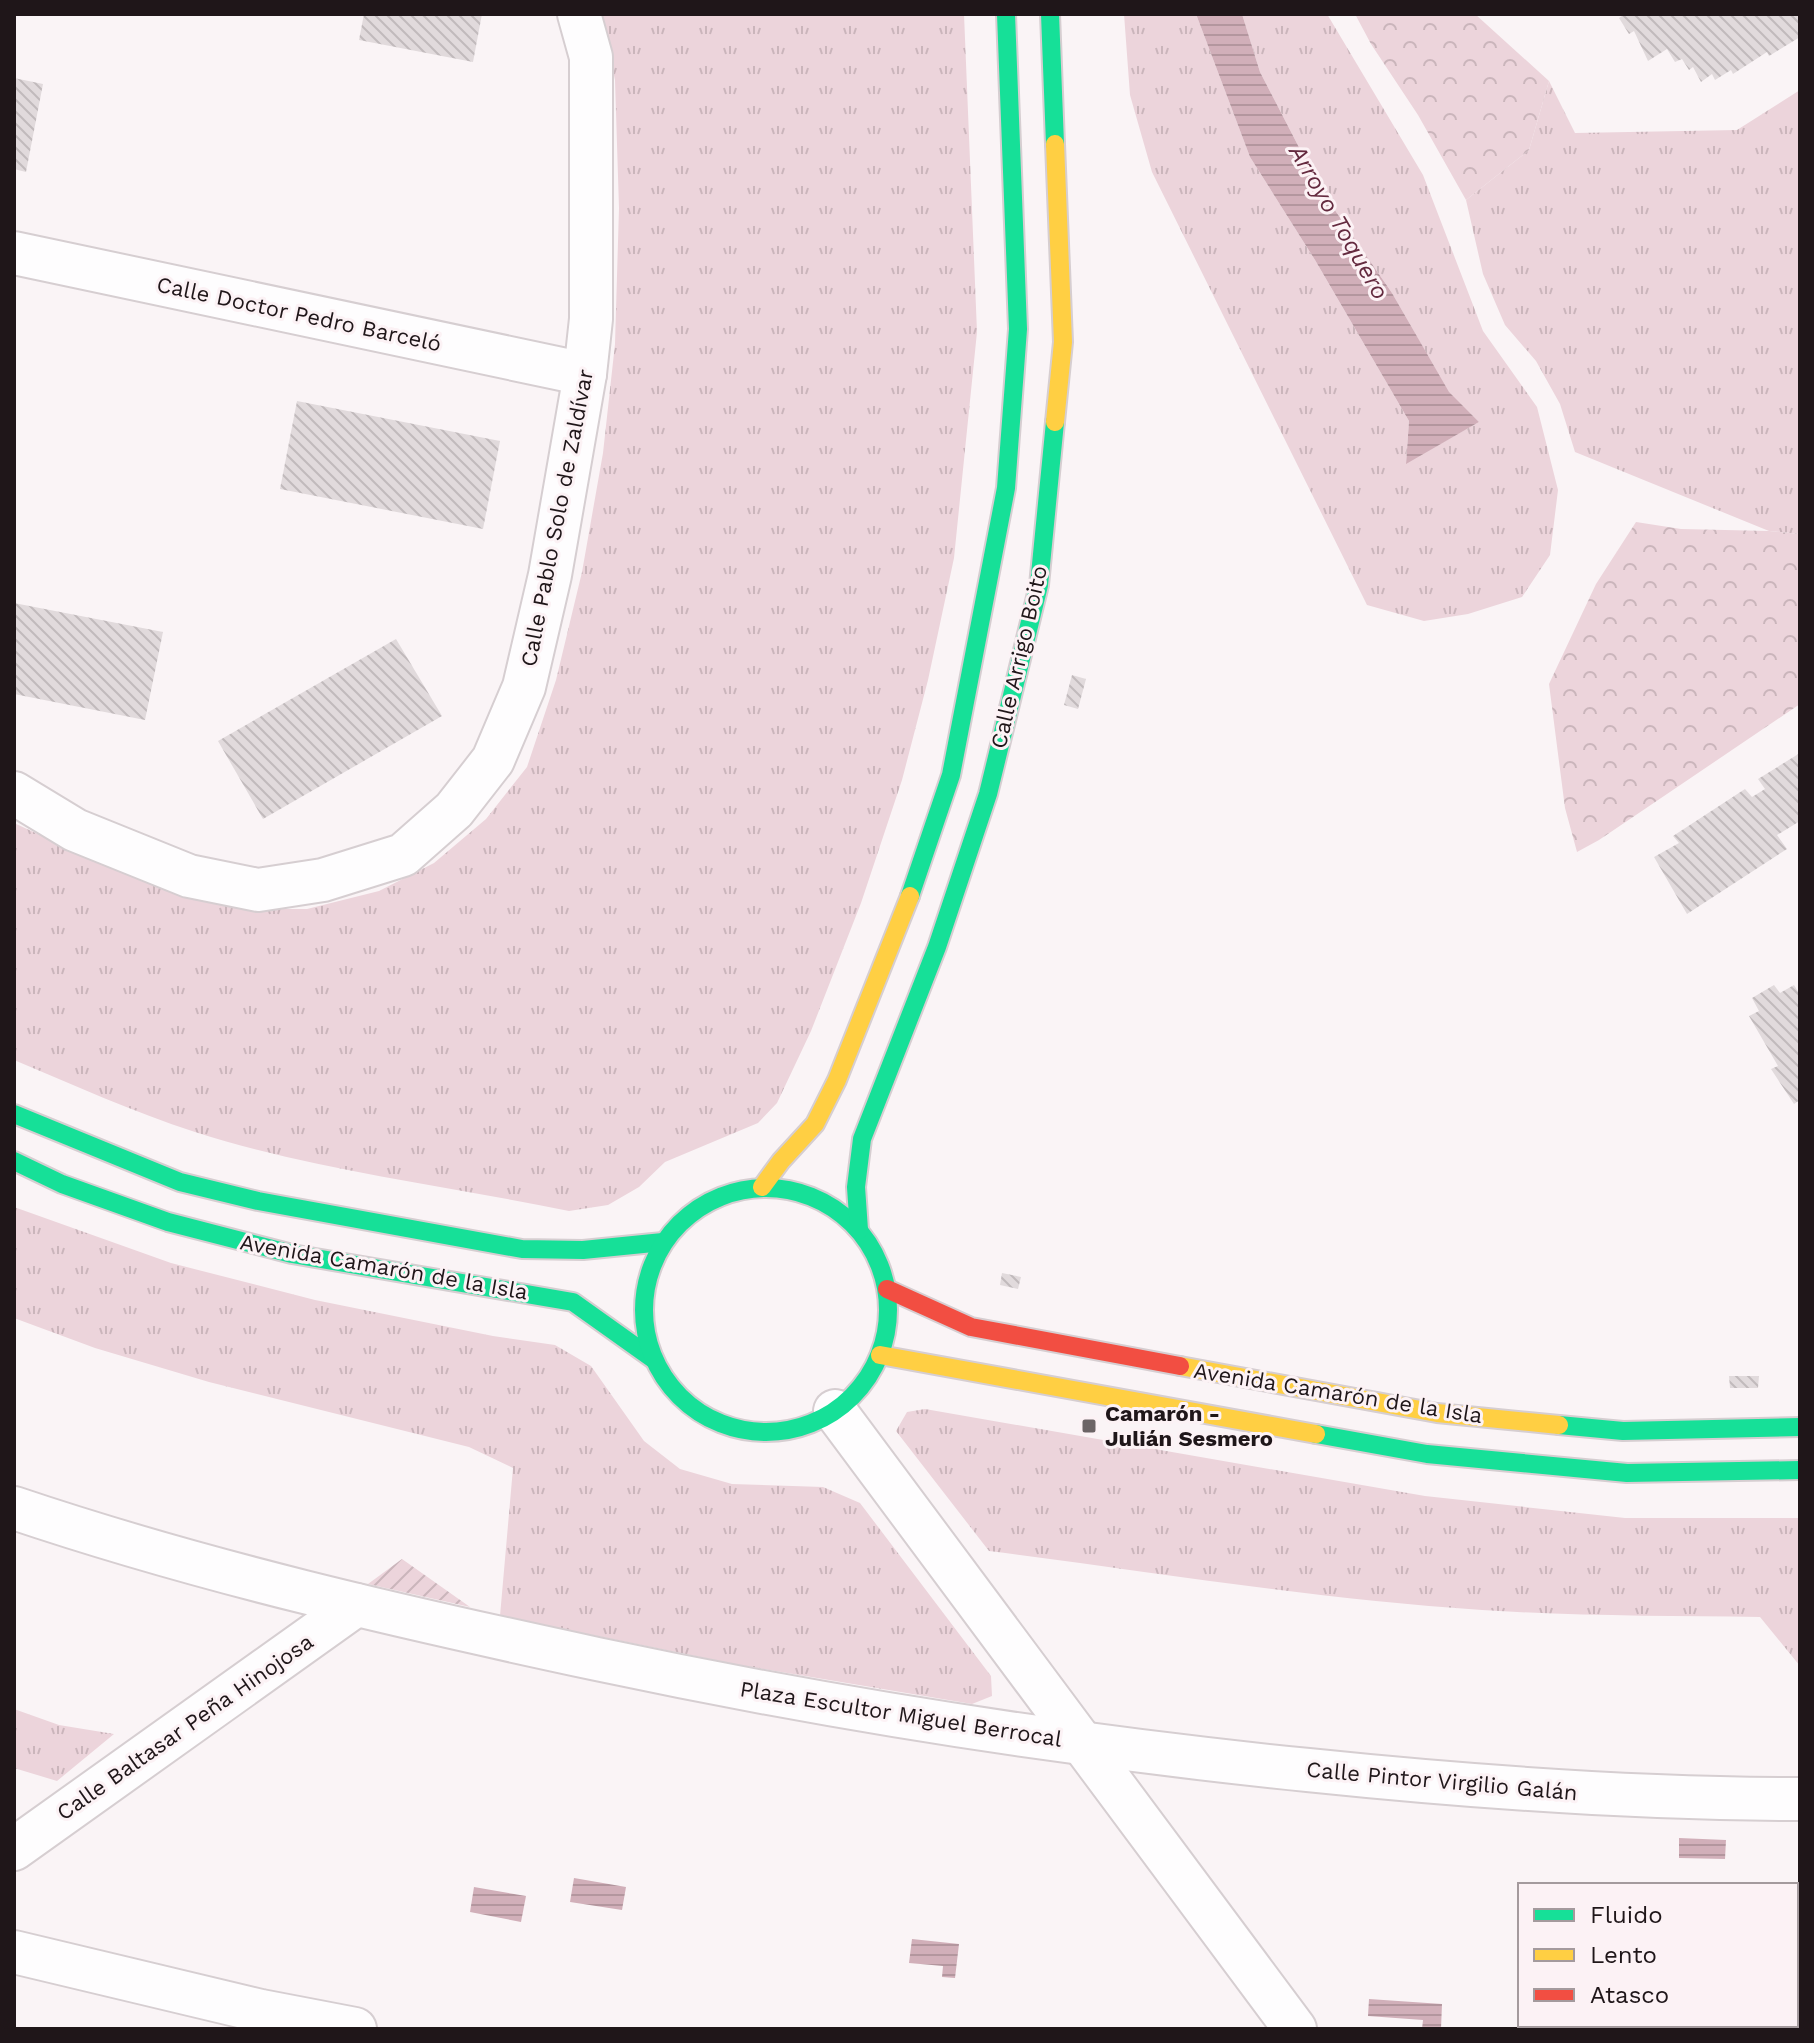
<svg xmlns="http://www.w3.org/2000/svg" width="1814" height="2043" font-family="'Work Sans',sans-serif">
<defs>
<pattern id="grass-tufts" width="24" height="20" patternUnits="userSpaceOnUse" patternTransform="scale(2)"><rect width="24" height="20" fill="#ecd4db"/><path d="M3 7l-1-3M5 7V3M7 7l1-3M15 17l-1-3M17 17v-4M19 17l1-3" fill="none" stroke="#cab5bb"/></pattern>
<pattern id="forest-crowns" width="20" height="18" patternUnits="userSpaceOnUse" patternTransform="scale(2)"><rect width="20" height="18" fill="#ecd4db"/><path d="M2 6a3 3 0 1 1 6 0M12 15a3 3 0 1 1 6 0" fill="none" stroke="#cab5bb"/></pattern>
<pattern id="garden-furrows" width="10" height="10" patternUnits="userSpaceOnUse" patternTransform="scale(2)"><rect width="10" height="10" fill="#ecd4db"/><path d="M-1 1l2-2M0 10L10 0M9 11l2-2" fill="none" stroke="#cab5bb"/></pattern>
<pattern id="water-rules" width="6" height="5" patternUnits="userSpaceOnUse" patternTransform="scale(2)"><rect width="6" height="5" fill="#d1afb9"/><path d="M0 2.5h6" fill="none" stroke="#b3969e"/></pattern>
<pattern id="building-back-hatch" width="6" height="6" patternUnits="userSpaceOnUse" patternTransform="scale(2)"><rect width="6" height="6" fill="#e1dadc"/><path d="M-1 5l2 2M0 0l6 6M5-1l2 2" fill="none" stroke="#c1babc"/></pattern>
</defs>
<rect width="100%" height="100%" fill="#faf4f6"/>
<!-- grass -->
<g fill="url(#grass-tufts)">
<path d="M 600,14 L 964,14 L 977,332 L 954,558 L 928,680 L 902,780 L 861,903 L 811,1031 L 777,1103 L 758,1123 L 665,1162 L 639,1187 L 608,1205 L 569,1211 C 444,1185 316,1171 195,1132 C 133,1112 74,1085 14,1060 L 14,823 L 123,873 L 186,895 L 245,909 L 307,909 L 379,891 L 434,863 L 486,819 L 527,767 L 556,680 L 582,572 L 603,453 L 615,344 L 619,208 L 615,80 Z"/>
<polygon points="1124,14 1196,14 1250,157 1315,260 1409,421 1406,463 1479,422 1449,393 1392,293 1321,190 1260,72 1242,14 1327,14 1423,175 1483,331 1537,407 1558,490 1550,555 1522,597 1468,614 1424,621 1367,605 1152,172 1130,95"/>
<polygon points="1549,81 1575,133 1737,130 1800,90 1800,534 1769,531 1575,452 1560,404 1536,361 1505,325 1483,274 1466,200 1529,150"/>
<polygon points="14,1207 171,1263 315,1300 493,1336 555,1345 591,1366 644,1441 680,1469 732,1484 823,1487 860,1503 991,1676 992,1696 972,1704 739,1665 500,1616 513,1468 469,1447 209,1382 95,1348 14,1318"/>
<path d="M 925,1409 L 1425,1496 L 1625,1518 L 1800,1518 L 1800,1666 L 1760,1617 C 1667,1616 1574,1616 1482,1610 C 1317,1599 1153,1572 989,1551 L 896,1431 L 907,1412 Z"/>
<polygon points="14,1709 59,1725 114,1734 57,1781 14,1768"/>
</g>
<!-- forest -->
<g fill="url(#forest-crowns)">
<polygon points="1355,14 1475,14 1549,81 1529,150 1466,200 1418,115 1371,44"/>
<polygon points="1636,522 1681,529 1769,531 1800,534 1800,704 1599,840 1577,852 1565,808 1549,684 1596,584"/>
</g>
<!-- garden -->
<polygon fill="url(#garden-furrows)" points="402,1559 470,1607 368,1584"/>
<!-- water -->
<g fill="url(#water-rules)">
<polygon points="1196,14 1242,14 1260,72 1321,190 1392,293 1449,392 1479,422 1406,464 1409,421 1315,260 1250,157"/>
<polygon points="1679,1838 1726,1840 1725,1859 1679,1858"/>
<polygon points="574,1878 626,1887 622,1910 570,1902"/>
<polygon points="474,1887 526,1896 521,1922 470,1912"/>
<polygon points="912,1939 959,1944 955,1978 942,1977 943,1966 909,1963"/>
<polygon points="1369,1999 1442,2004 1441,2029 1422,2029 1423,2020 1368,2016"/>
</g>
<!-- building -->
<g fill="url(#building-back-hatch)">
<polygon points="364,14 482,14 473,62 359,40"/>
<polygon points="1625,14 1800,14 1800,37 1769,56 1767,52 1733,74 1731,70 1715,80 1712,74 1701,82 1693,67 1689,70 1682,59 1675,62 1667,49 1648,61 1634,31 1629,34 1619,18"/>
<polygon points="14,78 43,84 26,172 14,169"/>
<polygon points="297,401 500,441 483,529 280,489"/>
<polygon points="14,603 163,632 145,720 14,694"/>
<polygon points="396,639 442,716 263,819 218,741"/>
<polygon points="1072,675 1086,679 1078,709 1064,705"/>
<polygon points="1800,753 1800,821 1777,835 1787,849 1687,914 1654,857 1679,843 1673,836 1745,789 1752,797 1765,789 1758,779"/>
<polygon points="1774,985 1780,993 1794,985 1800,995 1800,1100 1794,1104 1771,1069 1778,1066 1749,1016 1759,1011 1752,998"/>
<polygon points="1002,1273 1021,1277 1018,1289 1000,1285"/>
<polygon points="1729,1376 1759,1376 1758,1388 1730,1388"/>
</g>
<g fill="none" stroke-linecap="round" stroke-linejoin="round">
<defs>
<g id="street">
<polyline points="14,253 585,374"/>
<polyline points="14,793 75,830 189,876 258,890 323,880 403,855 454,810 493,760 524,687 550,575 585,374 591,319 591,57 579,14"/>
<polyline points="835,1411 1295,2029"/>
<path d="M 14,1508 C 204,1572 401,1617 597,1659 C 832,1709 1069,1746 1308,1770 C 1472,1787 1636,1799 1800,1799"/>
<polyline points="14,1849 356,1605"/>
<polyline points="14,1952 261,2011 355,2029"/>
</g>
<g id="fast">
<polyline points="1050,14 1055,144"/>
<polyline points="910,896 951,775 1006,488 1018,329 1006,14"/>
<polyline points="14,1114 180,1182 258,1201 522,1249 583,1250 663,1242"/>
<polyline points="14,1161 62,1184 168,1222 292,1254 573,1302 653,1359"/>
<circle cx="766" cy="1310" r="122"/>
<polyline points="859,1230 856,1187 862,1139 937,947 988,794 1039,585 1055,422"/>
<polyline points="1559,1425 1623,1431 1800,1427"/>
<polyline points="1316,1434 1427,1454 1627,1473 1800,1470"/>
</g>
<g id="slow">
<polyline points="1055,422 1063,342 1055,144"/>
<polyline points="762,1187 781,1161 815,1124 837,1080 910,896"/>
<polyline points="880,1355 1316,1434"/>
<polyline points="1180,1366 1437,1413 1559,1425"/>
</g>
<polyline id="jam" points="887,1289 971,1327 1180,1366"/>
</defs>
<!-- street casing -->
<use href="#street" stroke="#d6ced1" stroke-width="46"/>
<!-- fast casing -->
<use href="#fast" stroke="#d6ced1" stroke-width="22"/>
<!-- slow casing -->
<use href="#slow" stroke="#d6ced1" stroke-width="22"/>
<!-- jam casing -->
<use href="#jam" stroke="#d6ced1" stroke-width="22"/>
<!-- street -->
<use href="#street" stroke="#fefdfe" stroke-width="42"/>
<!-- fast -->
<use href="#fast" stroke="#16e098" stroke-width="18"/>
<!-- slow -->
<use href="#slow" stroke="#ffcf43" stroke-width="18"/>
<!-- jam -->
<use href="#jam" stroke="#f24e42" stroke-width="18"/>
</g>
<!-- markers -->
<rect fill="#6c6466" stroke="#fcf2f5" stroke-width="3" x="1081" y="1418" width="16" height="16" rx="4"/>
<g text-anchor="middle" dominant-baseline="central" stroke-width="6" stroke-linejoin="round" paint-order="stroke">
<!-- street labels -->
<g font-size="22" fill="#1f1619" stroke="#fcf2f5">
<text transform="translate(299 314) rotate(12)">Calle Doctor Pedro Barceló</text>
<text transform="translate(557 518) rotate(-79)">Calle Pablo Solo de Zaldívar</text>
<text transform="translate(1019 657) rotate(-77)">Calle Arrigo Boito</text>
<text transform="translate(384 1267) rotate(10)">Avenida Camarón de la Isla</text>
<text transform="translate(1338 1393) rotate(9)">Avenida Camarón de la Isla</text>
<text transform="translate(901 1714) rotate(9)">Plaza Escultor Miguel Berrocal</text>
<text transform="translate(185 1727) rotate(-35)">Calle Baltasar Peña Hinojosa</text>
<text transform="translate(1442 1781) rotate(5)">Calle Pintor Virgilio Galán</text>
</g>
<!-- poi labels -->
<g font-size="22" font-weight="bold" fill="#1f1619" stroke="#fcf2f5" text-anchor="start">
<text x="1105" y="1413">Camarón -<tspan x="1105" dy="25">Julián Sesmero</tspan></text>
</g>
<!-- water labels -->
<g font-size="24" font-style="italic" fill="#642a3f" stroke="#fcf2f5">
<text transform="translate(1339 222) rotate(60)">Arroyo Toquero</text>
</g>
</g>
<!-- border -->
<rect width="1814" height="2043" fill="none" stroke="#1f1619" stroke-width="32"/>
<!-- legend -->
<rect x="1518" y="1883" width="280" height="144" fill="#fcf2f5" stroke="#a49a9d" stroke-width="2"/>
<rect x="1534" y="1909" width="40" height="12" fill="#16e098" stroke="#a49a9d" stroke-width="2"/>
<text x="1590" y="1923" font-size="24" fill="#1f1619">Fluido</text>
<rect x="1534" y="1949" width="40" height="12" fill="#ffcf43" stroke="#a49a9d" stroke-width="2"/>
<text x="1590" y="1963" font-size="24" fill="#1f1619">Lento</text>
<rect x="1534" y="1989" width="40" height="12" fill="#f24e42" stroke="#a49a9d" stroke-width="2"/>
<text x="1590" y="2003" font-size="24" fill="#1f1619">Atasco</text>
</svg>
